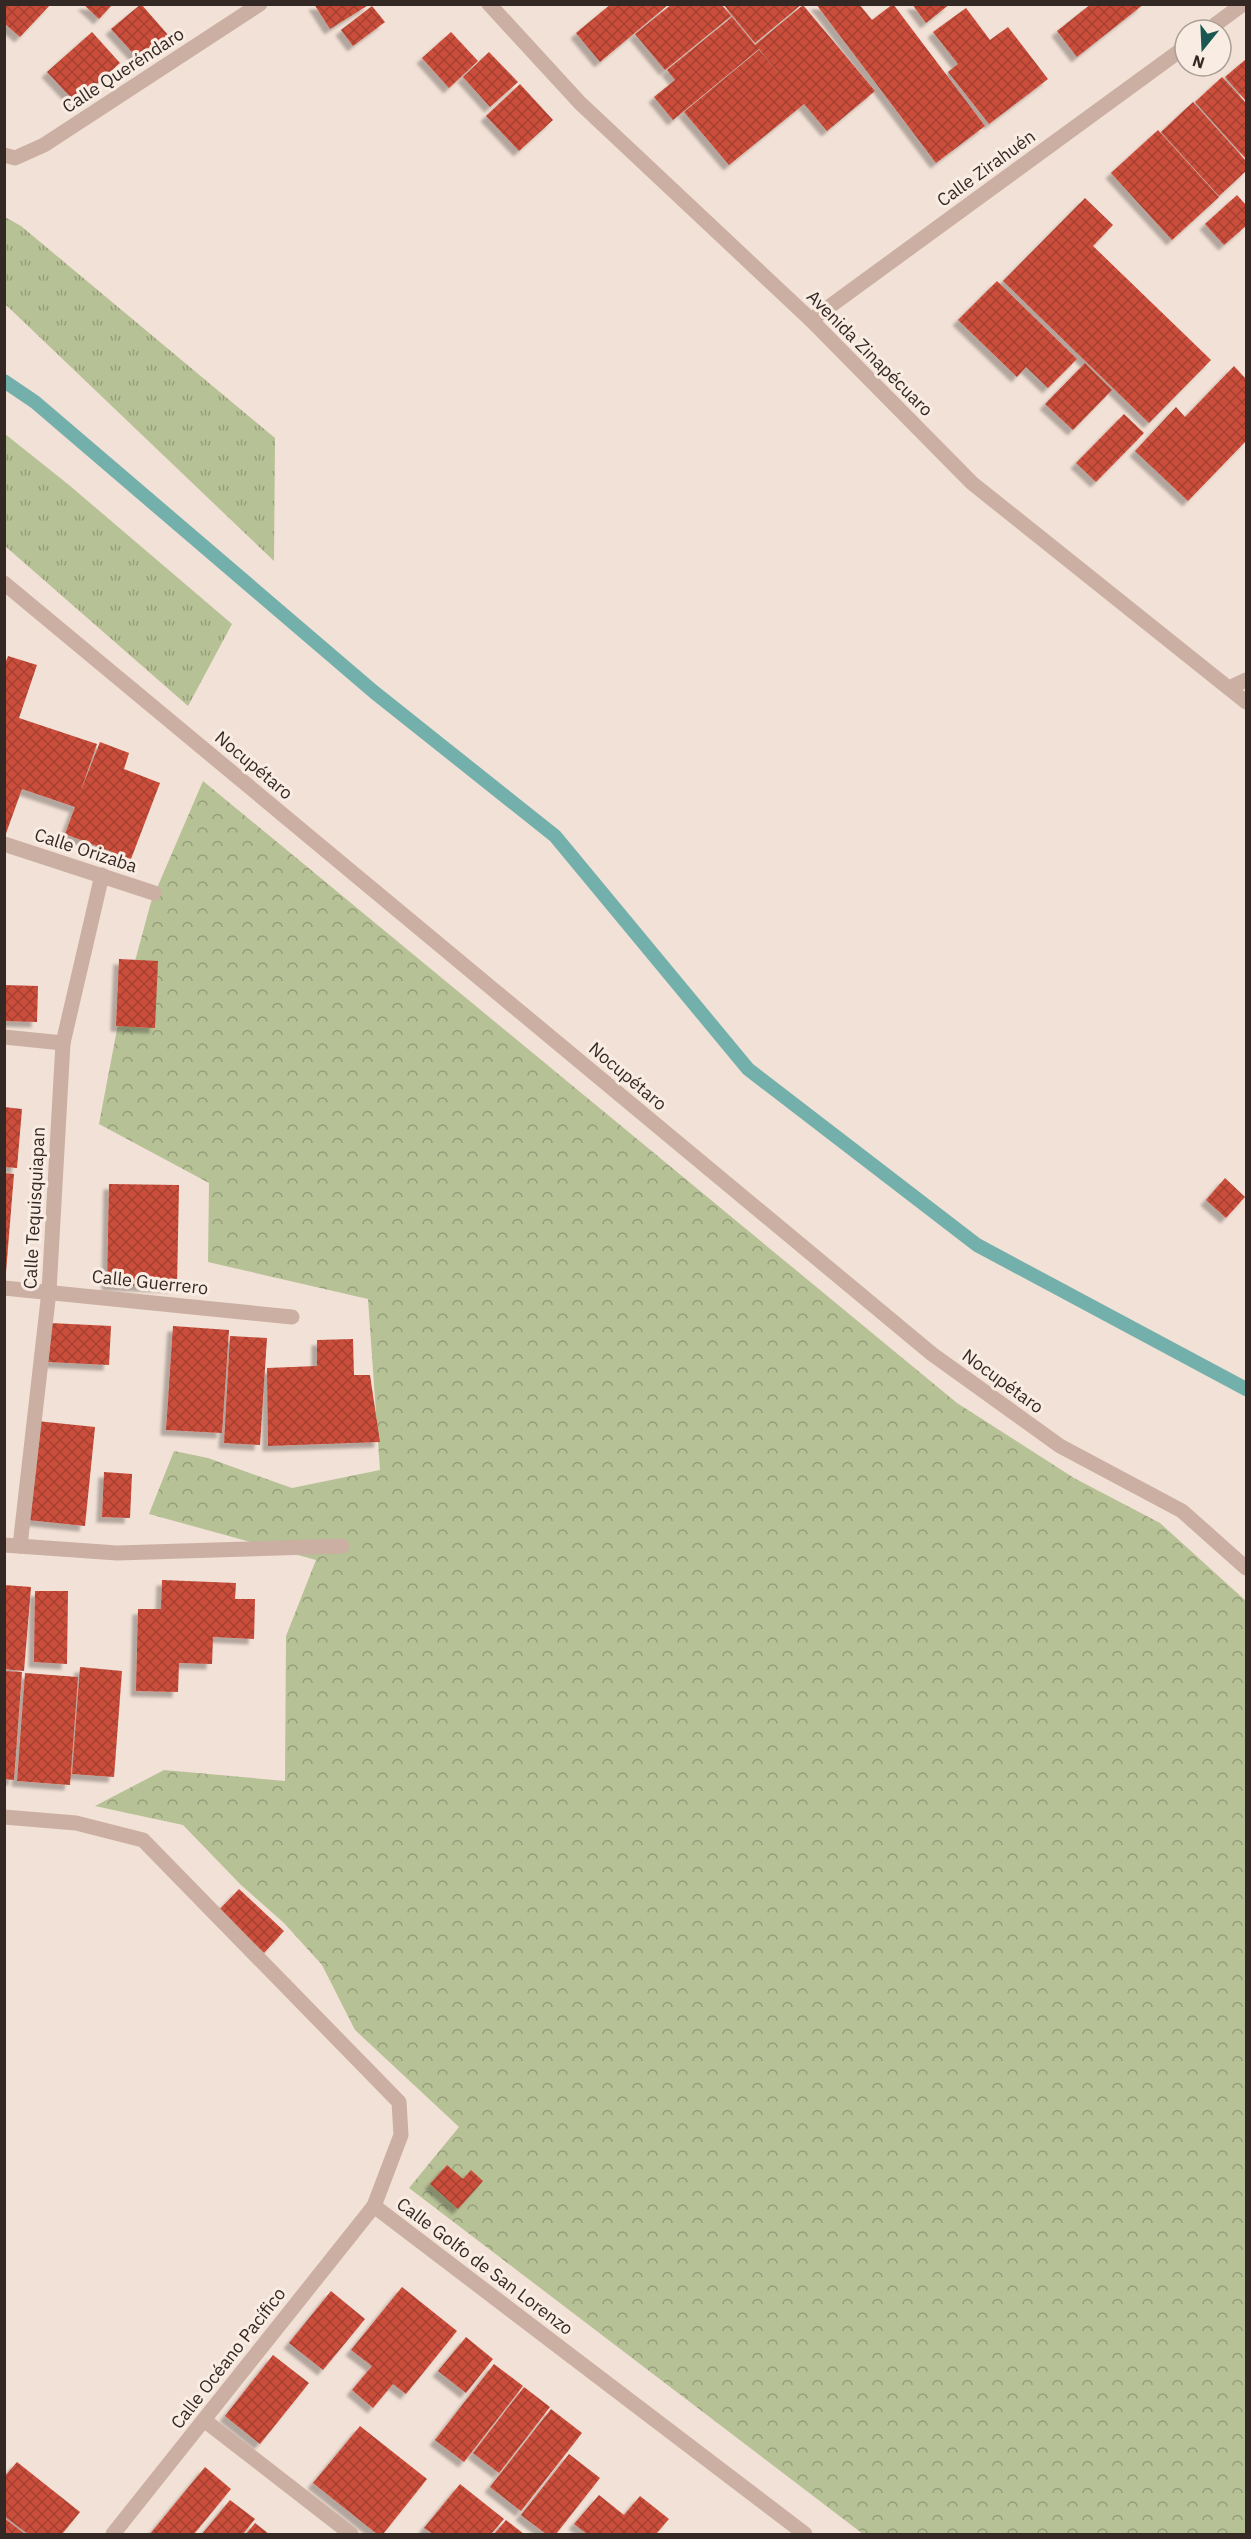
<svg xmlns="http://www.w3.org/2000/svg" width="1251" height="2539" font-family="'IBM Plex Sans',sans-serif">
<defs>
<pattern id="grass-tufts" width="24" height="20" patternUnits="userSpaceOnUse" patternTransform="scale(1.5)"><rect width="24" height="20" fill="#b7c196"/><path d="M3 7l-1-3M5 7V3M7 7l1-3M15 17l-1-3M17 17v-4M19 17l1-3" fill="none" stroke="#969d7a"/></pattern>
<pattern id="forest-crowns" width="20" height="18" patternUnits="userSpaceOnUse" patternTransform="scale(1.5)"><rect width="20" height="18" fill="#b7c196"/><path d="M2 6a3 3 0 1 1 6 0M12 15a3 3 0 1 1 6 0" fill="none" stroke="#969d7a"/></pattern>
<pattern id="building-cross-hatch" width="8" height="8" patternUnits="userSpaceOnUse" patternTransform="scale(1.5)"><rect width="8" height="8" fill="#cb4d3a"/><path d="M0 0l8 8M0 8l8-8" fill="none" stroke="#a64031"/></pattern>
<filter id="shadow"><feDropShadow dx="-5.5" dy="5.5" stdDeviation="1.5" flood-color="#0004"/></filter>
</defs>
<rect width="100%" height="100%" fill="#f2e1d6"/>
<!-- grass -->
<g fill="url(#grass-tufts)">
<polygon points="5,217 21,226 275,438 274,561 5,304"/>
<polygon points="5,434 69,485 232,624 188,706 5,546"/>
</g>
<!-- forest -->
<polygon fill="url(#forest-crowns)" points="203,781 957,1403 1074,1478 1160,1523 1246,1601 1246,2534 863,2534 409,2188 459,2127 355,2030 322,1965 284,1923 241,1885 183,1825 95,1806 164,1770 285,1781 286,1636 316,1560 149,1514 174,1451 208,1458 292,1488 380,1470 368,1299 208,1262 209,1183 99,1124 118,1024 151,902"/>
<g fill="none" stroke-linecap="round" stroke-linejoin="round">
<!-- stream -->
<polyline stroke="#74b0ab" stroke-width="14" points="4,381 35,402 374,692 555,836 748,1069 977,1245 1246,1389"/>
</g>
<!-- building -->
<g fill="url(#building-cross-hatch)" filter="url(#shadow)">
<polygon points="4,4 51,4 20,37 4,23"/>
<polygon points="83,4 113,4 99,19"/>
<polygon points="141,4 169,36 140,61 111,29"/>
<polygon points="314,4 370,4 330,29"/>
<polygon points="611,4 669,4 600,62 576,33"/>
<polygon points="672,4 721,4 731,16 665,70 635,34"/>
<polygon points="723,4 802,4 755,43"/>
<polygon points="816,4 859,4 872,20 893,4 985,126 936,163"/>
<polygon points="912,4 950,4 926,23"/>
<polygon points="1091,4 1144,4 1077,57 1057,31"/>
<polygon points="803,5 875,91 827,131 804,104 729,165 684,112 759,50 782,77 759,49 673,120 654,97 675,80 667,70 732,17 755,45"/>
<polygon points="372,6 385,22 353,46 341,30"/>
<polygon points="966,8 990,40 1008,27 1048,79 989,124 948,72 958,64 933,32"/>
<polygon points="92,32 120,63 76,103 47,72"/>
<polygon points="451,32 478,61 449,88 422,58"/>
<polygon points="489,52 518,82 490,107 463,77"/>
<polygon points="1246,59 1246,101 1225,77"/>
<polygon points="1222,77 1246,103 1246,159 1195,102"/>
<polygon points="520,84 553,120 519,151 486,116"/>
<polygon points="1193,102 1246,161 1246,171 1219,196 1161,132"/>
<polygon points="1158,130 1219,197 1172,240 1111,173"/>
<polygon points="1237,195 1246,205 1246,226 1224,245 1205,224"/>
<polygon points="1085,198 1113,225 1093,246 1211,360 1149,423 1003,281"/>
<polygon points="997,281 1077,359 1048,388 1026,367 1017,377 958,320"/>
<polygon points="1085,363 1112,390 1073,430 1045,404"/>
<polygon points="1234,366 1246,379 1246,441 1188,501 1135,451 1176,407 1185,417"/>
<polygon points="1124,414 1144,433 1096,482 1076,463"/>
<polygon points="8,656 37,665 19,718 97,744 80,793 100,742 129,753 124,769 160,783 131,859 65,834 75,807 22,789 4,839 4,666"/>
<polygon points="119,959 158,961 155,1028 116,1026"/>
<polygon points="4,985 38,986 37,1022 4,1021"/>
<polygon points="4,1107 22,1109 17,1168 4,1167"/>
<polygon points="4,1173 14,1174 6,1272 4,1272"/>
<polygon points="1225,1178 1245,1197 1226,1218 1206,1200"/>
<polygon points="109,1184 179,1185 177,1287 107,1285"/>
<polygon points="50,1323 111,1326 109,1365 48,1362"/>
<polygon points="173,1326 229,1330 222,1433 166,1430"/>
<polygon points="230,1336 267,1338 260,1445 224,1443"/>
<polygon points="353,1339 354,1375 370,1375 380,1442 268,1446 267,1368 317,1366 317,1340"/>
<polygon points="37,1421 95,1427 85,1526 28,1520"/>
<polygon points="104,1472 132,1474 130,1518 102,1517"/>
<polygon points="162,1580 236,1583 235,1599 255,1599 254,1639 213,1637 212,1664 179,1663 178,1692 136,1691 138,1609 161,1609"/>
<polygon points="4,1585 31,1587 24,1671 4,1669"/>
<polygon points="35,1591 68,1591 67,1664 34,1662"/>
<polygon points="80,1667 122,1671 114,1777 72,1774"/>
<polygon points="4,1671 22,1672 14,1780 4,1779"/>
<polygon points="25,1673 78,1677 70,1785 17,1781"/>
<polygon points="239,1889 284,1931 264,1953 218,1911"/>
<polygon points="447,2165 463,2179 471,2170 483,2181 458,2209 430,2184"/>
<polygon points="402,2287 457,2331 406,2394 393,2384 373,2408 352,2390 372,2366 351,2350"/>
<polygon points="331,2291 365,2319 323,2370 289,2343"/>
<polygon points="466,2337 493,2359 466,2393 438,2371"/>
<polygon points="273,2355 309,2383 260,2444 225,2416"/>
<polygon points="494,2364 523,2386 464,2462 435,2440"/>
<polygon points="524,2387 550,2407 499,2473 473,2453"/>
<polygon points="551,2409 582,2433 521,2511 490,2487"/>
<polygon points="360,2426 427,2479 383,2534 377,2534 313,2483"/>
<polygon points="569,2454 600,2478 556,2534 546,2534 521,2515"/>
<polygon points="17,2462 80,2512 62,2534 28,2534 4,2516 4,2477"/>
<polygon points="205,2467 231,2489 194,2534 150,2534"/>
<polygon points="460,2484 504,2519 491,2534 433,2534 424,2528"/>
<polygon points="599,2495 624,2515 640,2496 669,2519 656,2534 587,2534 574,2524"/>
<polygon points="230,2500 255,2519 243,2534 202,2534"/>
<polygon points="4,2518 25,2534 4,2534"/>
<polygon points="506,2520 524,2534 494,2534"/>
<polygon points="255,2523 269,2534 246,2534"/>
</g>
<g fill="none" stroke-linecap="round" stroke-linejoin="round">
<!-- minor -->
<g stroke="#caafa2" stroke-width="15">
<polyline points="489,4 580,103 811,320 972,483 1246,702"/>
<polyline points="1208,30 1243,4"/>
<polyline points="4,155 15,158 44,145 260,4"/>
<polyline points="811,320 1185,47"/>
<polyline points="4,583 932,1354 1060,1446 1182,1511 1246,1568"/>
<polyline points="1229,688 1246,680"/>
<polyline points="4,844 154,893"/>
<polyline points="4,1037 63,1043"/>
<polyline points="4,1288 292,1317"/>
<polyline points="4,1545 117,1553 342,1546"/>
<polyline points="20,1546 49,1291 63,1043 102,875"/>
<polyline points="4,1817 76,1823 143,1840 399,2102 401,2135 374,2206 113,2534"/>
<polyline points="374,2206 805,2534"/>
<polyline points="204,2420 351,2534"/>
</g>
</g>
<g text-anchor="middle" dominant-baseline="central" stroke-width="6" stroke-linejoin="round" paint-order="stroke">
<!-- street labels -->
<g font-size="18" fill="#342825" stroke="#f9ece2">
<text transform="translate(123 70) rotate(-33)">Calle Queréndaro</text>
<text transform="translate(986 168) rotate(-36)">Calle Zirahuén</text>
<text transform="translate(870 353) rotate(45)">Avenida Zinapécuaro</text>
<text transform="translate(254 765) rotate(40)">Nocupétaro</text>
<text transform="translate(86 850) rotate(18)">Calle Orizaba</text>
<text transform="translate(628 1076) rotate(40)">Nocupétaro</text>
<text transform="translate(34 1208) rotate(-87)">Calle Tequisquiapan</text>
<text transform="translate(150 1282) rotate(6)">Calle Guerrero</text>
<text transform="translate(1003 1381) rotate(36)">Nocupétaro</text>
<text transform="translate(485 2266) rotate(37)">Calle Golfo de San Lorenzo</text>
<text transform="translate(228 2358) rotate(-52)">Calle Océano Pacífico</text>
</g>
</g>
<!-- border -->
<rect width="1251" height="2539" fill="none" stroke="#342825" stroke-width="12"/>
<!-- north arrow -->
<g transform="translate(1203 48) rotate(198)"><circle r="28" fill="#f9ece2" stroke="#aa9e96" stroke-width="1.5"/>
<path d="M0-4.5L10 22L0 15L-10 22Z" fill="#195753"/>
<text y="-9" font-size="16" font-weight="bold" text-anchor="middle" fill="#342825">N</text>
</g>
</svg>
